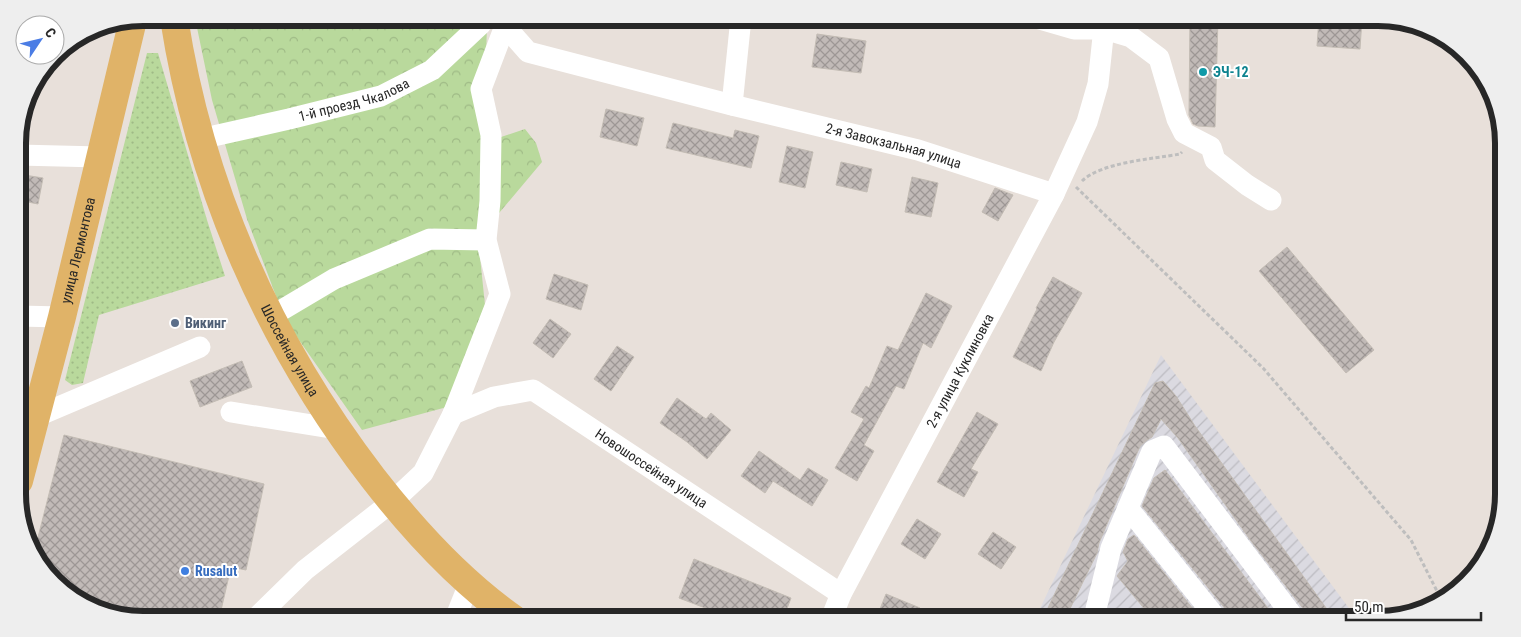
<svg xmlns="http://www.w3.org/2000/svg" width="1521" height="637" font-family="'Roboto Condensed',sans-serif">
<defs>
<pattern id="industrial-furrows" width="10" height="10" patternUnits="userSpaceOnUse" patternTransform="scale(1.25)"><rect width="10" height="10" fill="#dbdae1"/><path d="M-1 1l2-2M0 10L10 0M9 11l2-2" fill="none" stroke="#bcbbc1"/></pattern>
<pattern id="grass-dots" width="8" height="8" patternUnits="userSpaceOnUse" patternTransform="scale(1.25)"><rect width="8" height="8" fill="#b9d99c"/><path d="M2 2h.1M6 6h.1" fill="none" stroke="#9fba86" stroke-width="1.8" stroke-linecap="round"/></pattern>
<pattern id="forest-crowns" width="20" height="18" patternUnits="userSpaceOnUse" patternTransform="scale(1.25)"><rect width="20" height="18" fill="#b9d99c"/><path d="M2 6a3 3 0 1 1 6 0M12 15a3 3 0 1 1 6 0" fill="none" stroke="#9fba86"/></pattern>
<pattern id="building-cross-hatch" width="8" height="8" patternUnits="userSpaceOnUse" patternTransform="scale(1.25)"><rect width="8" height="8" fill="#c1bab7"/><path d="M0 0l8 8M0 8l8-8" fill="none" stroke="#9d9795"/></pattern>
</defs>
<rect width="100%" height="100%" fill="#e8e0da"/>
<!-- industrial -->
<polygon fill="url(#industrial-furrows)" points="1161,355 1357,619 1035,619"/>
<!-- grass -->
<polygon fill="url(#grass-dots)" points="147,53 158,53 207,220 225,276 99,315 83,383 72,385 65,380"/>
<!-- forest -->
<polygon fill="url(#forest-crowns)" points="195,18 486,18 487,23 486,60 489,141 525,129 536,143 542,162 478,238 485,305 447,407 362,430 285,320 247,219 212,100"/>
<!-- building -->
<g fill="url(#building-cross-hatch)" stroke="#c3bcb4">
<polygon points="1190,18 1218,18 1215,127 1198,126 1193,124 1189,115"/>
<polygon points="1319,18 1362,18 1360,49 1317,46"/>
<polygon points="817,34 866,41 861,73 812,67"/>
<polygon points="606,109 644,118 637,146 600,137"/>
<polygon points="673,123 733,138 735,130 759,136 751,168 666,148"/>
<polygon points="787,146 813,152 805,188 779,182"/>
<polygon points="841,162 872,169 867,192 836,185"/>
<polygon points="18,174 43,178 38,204 18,200"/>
<polygon points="912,177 938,183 931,217 905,212"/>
<polygon points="995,188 1013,195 998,221 982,212"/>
<polygon points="1287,247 1374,350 1346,373 1259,271"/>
<polygon points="554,274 588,285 581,310 546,299"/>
<polygon points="1053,277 1082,293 1054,342 1041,371 1013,357 1037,309 1036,308"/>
<polygon points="926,293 952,306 931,348 923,343 904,389 896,386 864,445 874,451 857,481 835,468 864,419 851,412 866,386 869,388 887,346 898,350"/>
<polygon points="550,319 571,334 553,358 533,343"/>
<polygon points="617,346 634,357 611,391 594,379"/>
<polygon points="242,361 252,387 200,407 190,381"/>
<polygon points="1163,381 1176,396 1195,426 1334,619 1307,619 1305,611 1251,541 1178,438 1161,419 1152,437 1147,440 1140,446 1099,543 1097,553 1065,619 1047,610 1155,383"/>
<polygon points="677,398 706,419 711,413 731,430 707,459 687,442 660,423"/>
<polygon points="977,412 998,424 971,469 978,472 964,497 937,482"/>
<polygon points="64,435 264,484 246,570 231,567 219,619 143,620 95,610 44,571 35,549"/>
<polygon points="759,451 800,480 808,468 828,480 812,506 773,481 765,493 741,476"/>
<polygon points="1165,470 1276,619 1229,619 1227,611 1142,506 1154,478"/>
<polygon points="917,519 941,534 925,559 901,544"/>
<polygon points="993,532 1016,547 1001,569 978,554"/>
<polygon points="1134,535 1201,619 1153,619 1117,576 1128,561 1123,552 1128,539"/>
<polygon points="694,559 791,598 783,619 734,619 679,598"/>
<polygon points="886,594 920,608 916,619 876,619"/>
</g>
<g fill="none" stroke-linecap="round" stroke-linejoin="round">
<!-- path -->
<g stroke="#bebebe" stroke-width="3" stroke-dasharray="4 2.5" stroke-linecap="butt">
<path d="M 1082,181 C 1102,162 1153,159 1180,154 L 1182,152"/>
<polyline points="1076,187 1263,368 1411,540 1441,599"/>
</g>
<!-- minor -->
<g stroke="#fff" stroke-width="21">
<polyline points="1036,18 1074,29 1104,29 1131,37 1159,58 1177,119 1184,133 1211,147 1215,160 1247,185 1271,200"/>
<path id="s1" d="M 505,26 L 528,52 L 732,105 L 918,150 L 1054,194"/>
<polyline points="732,105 741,18"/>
<path id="s2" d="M 200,139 L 289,119 L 381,96 L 432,70 L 481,24 L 485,18"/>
<polyline points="18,155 100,157"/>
<polyline points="18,316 62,317"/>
<polyline points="270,317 334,279 430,239 486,240"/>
<polyline points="231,412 337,429"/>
<path id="s3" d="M 453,414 L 494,397 L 533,390 L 841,594"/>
<polyline points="35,417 200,347"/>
<polyline points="1128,508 1217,619"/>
<polyline points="255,619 305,570 392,502 423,473 453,414 500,294 486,240 490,201 491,135 481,89 505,26 506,18"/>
<polyline points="455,619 469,584"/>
<path id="s4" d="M 831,619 L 841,594 L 1054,194 L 1087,122 L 1098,84 L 1105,18"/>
<polyline points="1098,619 1096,609 1111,548 1152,451 1164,446 1295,619"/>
</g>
<!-- major -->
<g stroke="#e0b368" stroke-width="28">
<path id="s5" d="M 174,18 C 200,186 269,343 373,478 C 414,531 460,581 514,619"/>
<path id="s6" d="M 19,481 L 62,317 L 133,20"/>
</g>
</g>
<!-- markers -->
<circle fill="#0f9aa8" stroke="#fff" stroke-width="2" cx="1203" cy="72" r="5"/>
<circle fill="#5c6f8a" stroke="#fff" stroke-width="2" cx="175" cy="323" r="5"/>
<circle fill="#3f7fe0" stroke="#fff" stroke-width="2" cx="185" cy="571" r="5"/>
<g text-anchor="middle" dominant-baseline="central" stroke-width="4" stroke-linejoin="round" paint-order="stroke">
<!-- culture labels -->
<g font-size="14" font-weight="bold" fill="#0d838f" stroke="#fff" text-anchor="start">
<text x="1213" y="72">ЭЧ-12</text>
</g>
<!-- street labels -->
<g font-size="14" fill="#272727" stroke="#fff">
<text stroke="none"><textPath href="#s2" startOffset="159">1-й проезд Чкалова</textPath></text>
<text stroke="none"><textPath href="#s1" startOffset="412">2-я Завокзальная улица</textPath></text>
<text stroke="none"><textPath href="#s6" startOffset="238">улица Лермонтова</textPath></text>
<text stroke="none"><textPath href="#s5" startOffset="354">Шоссейная улица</textPath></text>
<text stroke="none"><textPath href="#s4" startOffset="280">2-я улица Куклиновка</textPath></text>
<text stroke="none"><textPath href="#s3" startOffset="226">Новошоссейная улица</textPath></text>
</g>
<!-- service labels -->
<g font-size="14" font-weight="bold" fill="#4e5e75" stroke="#fff" text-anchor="start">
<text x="185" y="323">Викинг</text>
</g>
<!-- shop labels -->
<g font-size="14" font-weight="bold" fill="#366cbe" stroke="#fff" text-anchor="start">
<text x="195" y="571">Rusalut</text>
</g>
</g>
<!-- crop -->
<path d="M0 0H1521V637H0ZM143 26H1378A117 117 0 0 1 1495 143V494A117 117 0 0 1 1378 611H143A117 117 0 0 1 26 494V143A117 117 0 0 1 143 26Z" fill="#eee" fill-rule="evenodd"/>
<path fill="none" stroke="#272727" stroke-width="6" d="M143 26H1378A117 117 0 0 1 1495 143V494A117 117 0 0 1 1378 611H143A117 117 0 0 1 26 494V143A117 117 0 0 1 143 26Z"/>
<!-- north arrow -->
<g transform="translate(40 40) rotate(55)"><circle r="24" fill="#ffffff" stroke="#a9a9a9"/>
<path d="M0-4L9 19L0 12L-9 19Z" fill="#4b7de5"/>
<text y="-8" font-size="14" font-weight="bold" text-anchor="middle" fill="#272727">С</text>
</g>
<!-- scale -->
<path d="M1346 612v8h135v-8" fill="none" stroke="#272727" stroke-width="2.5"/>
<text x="1354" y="612" font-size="15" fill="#272727" stroke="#ffffff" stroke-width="4" paint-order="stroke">50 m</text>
</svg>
